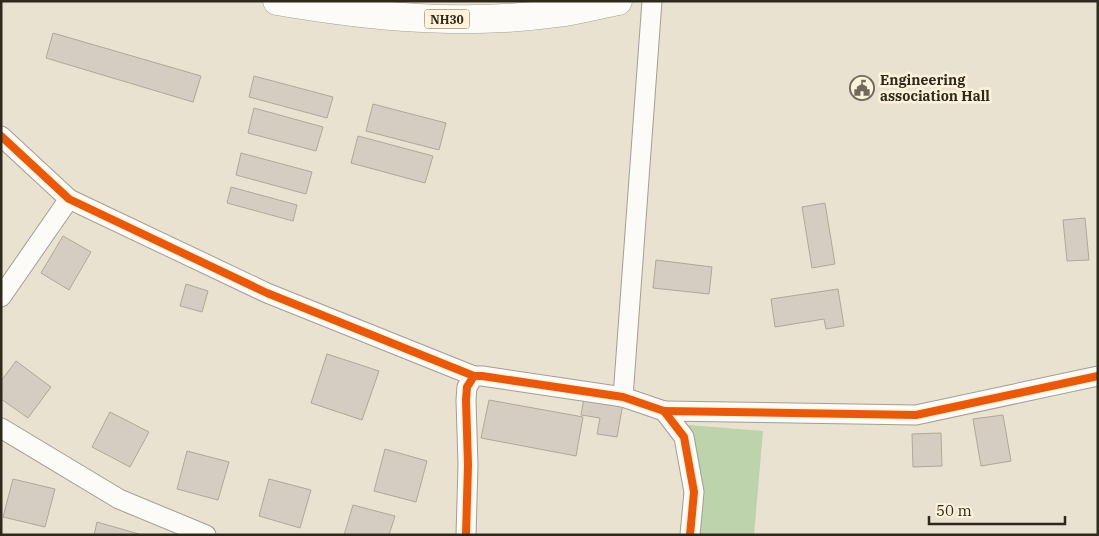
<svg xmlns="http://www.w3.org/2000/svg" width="1099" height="536" font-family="'IBM Plex Serif',serif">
<rect width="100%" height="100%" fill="#eae2d0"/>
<!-- green -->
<polygon fill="#bcd3ab" points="689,425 763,431 754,535 680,535"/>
<!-- building -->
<g fill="#d6cdc2" stroke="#b0a79b">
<polygon points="53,33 201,76 193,102 46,58"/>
<polygon points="254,76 333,97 327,118 249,97"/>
<polygon points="373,104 446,123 439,150 366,131"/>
<polygon points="254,108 323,127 316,151 248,133"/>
<polygon points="358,136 433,156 425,183 351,163"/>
<polygon points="241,153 312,172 306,194 236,175"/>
<polygon points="231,187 297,205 293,221 227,203"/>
<polygon points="825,203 835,264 812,268 802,207"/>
<polygon points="1085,218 1089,260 1067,261 1063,220"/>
<polygon points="63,236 91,252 69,290 41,273"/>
<polygon points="656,260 712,267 709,294 653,288"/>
<polygon points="186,284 208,291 202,312 180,306"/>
<polygon points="838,289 844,326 826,329 824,319 775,327 771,299"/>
<polygon points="327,354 379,371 362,420 311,403"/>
<polygon points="16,361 51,387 28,418 1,399 1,381"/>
<polygon points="585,392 624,398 617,437 597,434 600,418 581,415"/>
<polygon points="489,400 583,417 576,456 481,438"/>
<polygon points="110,412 149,432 130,467 92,447"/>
<polygon points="1003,415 1011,461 981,466 973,419"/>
<polygon points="941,433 942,466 913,467 912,434"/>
<polygon points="385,449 427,461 416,502 374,491"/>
<polygon points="187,451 229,462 218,500 177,489"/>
<polygon points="13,479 55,489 45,527 3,517"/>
<polygon points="269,479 311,490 300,528 259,516"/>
<polygon points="353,505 395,516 389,535 344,535"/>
<polygon points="97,522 139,534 138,535 94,535"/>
</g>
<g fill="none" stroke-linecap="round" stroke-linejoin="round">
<defs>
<g id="minor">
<polyline points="1,136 69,199 267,293 474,376"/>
<polyline points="1,297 69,199"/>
<polyline points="623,397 652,1"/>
<polyline points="664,411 916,415 1098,376"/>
<polyline points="1,428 119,499 206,535"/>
<polyline points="466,535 468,465 466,400 467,387 474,376 482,376 623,397 664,411 684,437 694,492 690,535"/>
</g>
<path id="highway" d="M 277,1 C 370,17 464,26 558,13 C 578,10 598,5 618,1"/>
</defs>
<!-- minor casing -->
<use href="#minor" stroke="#a49e91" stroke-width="21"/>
<!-- highway casing -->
<use href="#highway" stroke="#a49e91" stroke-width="29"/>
<!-- minor -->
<use href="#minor" stroke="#fcfbf8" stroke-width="19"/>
<!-- highway -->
<use href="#highway" stroke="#fcfbf8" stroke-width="28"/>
<defs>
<g id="cycleway">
<polyline points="1,136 69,199 267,293 474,376"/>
<polyline points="664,411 916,415 1098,376"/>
<polyline points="466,535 468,465 466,400 467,387 474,376 482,376 623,397 664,411 684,437 694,492 690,535"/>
</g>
</defs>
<!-- cycleway casing -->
<use href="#cycleway" stroke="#fef2da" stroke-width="11"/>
<!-- cycleway -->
<use href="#cycleway" stroke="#e8590c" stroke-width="8"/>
</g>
<!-- icons -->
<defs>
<symbol id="civic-ring" viewBox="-11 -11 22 22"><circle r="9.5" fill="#fef2da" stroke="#706a5c" stroke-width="1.5"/><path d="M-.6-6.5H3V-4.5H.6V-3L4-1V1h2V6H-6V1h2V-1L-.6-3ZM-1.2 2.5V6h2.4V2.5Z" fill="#706a5c"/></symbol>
</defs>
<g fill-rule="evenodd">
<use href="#civic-ring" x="848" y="74" width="28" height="28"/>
</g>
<g text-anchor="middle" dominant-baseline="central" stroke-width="5" stroke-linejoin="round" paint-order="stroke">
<!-- shield labels -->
<rect fill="#fef2da" stroke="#6c6556" stroke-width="1" x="424.5" y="9.5" width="45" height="19" rx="4"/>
<g font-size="12" font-weight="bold" fill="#2e291d">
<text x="447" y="19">NH30</text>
</g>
<!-- poi labels -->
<g font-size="14" font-weight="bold" fill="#2e291d" stroke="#fef2da" text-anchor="start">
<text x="880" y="80">Engineering<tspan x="880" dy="16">association Hall</tspan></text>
</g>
</g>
<!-- border -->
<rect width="1099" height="536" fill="none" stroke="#2e291d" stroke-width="5"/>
<!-- scale -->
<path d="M929 516v8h136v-8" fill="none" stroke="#2e291d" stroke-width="2.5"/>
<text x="936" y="516" font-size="15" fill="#2e291d" stroke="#fef2da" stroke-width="4" paint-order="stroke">50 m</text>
</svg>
